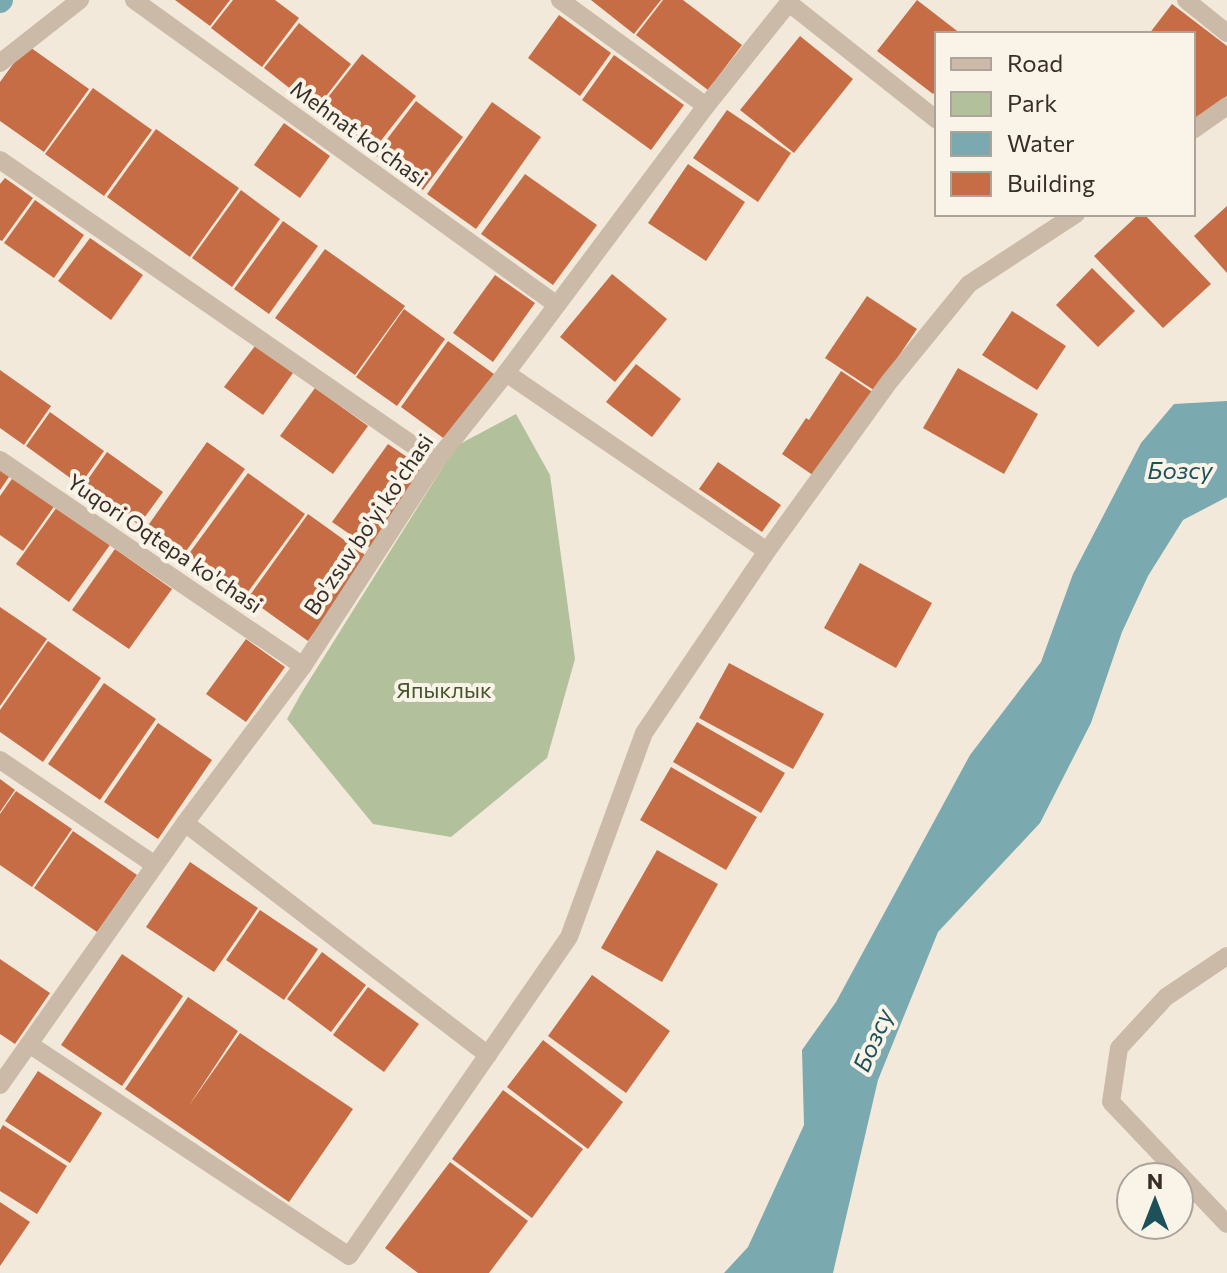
<svg xmlns="http://www.w3.org/2000/svg" width="1227" height="1273" font-family="Commissioner,sans-serif">
<rect width="100%" height="100%" fill="#f2e9db"/>
<!-- green -->
<polygon fill="#b2c19b" points="516,414 550,475 575,659 547,758 451,837 373,824 287,719 302,692 456,446"/>
<!-- water -->
<polygon fill="#7aaaaf" points="1227,401 1227,497 1183,520 1148,576 1122,632 1091,723 1040,823 938,932 878,1080 833,1273 724,1273 748,1247 804,1125 802,1050 836,1002 970,755 1041,662 1073,574 1141,443 1174,404"/>
<g fill="none" stroke-linecap="round" stroke-linejoin="round">
<!-- canal -->
<polyline stroke="#7aaaaf" stroke-width="24" points="0,1 1,0"/>
</g>
<!-- building -->
<g fill="#c76d45">
<polygon points="175,0 230,0 210,26"/>
<polygon points="233,0 275,0 299,18 262,67 211,28"/>
<polygon points="591,0 661,0 634,34"/>
<polygon points="663,0 683,0 742,45 708,90 636,35"/>
<polygon points="917,0 961,34 937,34 937,89 933,94 877,51"/>
<polygon points="1172,4 1227,46 1227,96 1193,121 1193,34 1149,34"/>
<polygon points="559,15 611,53 580,96 528,58"/>
<polygon points="299,23 351,64 316,109 264,68"/>
<polygon points="800,36 853,79 794,153 740,110"/>
<polygon points="27,45 89,89 44,152 0,121 0,82"/>
<polygon points="362,54 416,96 372,152 318,110"/>
<polygon points="614,55 684,105 651,150 582,100"/>
<polygon points="93,88 152,130 104,196 45,154"/>
<polygon points="416,101 463,137 423,190 375,155"/>
<polygon points="492,102 541,137 476,229 427,194"/>
<polygon points="727,110 791,153 758,202 693,158"/>
<polygon points="284,123 330,156 300,198 254,165"/>
<polygon points="156,129 239,188 190,257 107,197"/>
<polygon points="688,164 745,202 706,261 648,223"/>
<polygon points="525,174 597,225 553,285 481,234"/>
<polygon points="5,178 33,198 2,241 0,240 0,184"/>
<polygon points="241,190 280,219 232,287 192,258"/>
<polygon points="35,200 84,235 54,278 4,243"/>
<polygon points="1227,206 1227,273 1194,236"/>
<polygon points="1139,214 1144,214 1211,284 1163,328 1094,256"/>
<polygon points="283,221 318,246 269,314 234,289"/>
<polygon points="90,238 143,275 111,320 58,281"/>
<polygon points="325,249 405,306 355,375 275,318"/>
<polygon points="1092,268 1135,311 1098,347 1056,305"/>
<polygon points="612,274 667,319 615,382 560,337"/>
<polygon points="495,275 535,303 493,362 453,333"/>
<polygon points="867,296 917,329 875,391 825,358"/>
<polygon points="404,309 445,339 397,406 356,377"/>
<polygon points="1012,311 1066,346 1037,390 982,355"/>
<polygon points="448,341 494,374 446,440 401,407"/>
<polygon points="255,346 293,373 263,415 224,387"/>
<polygon points="636,364 681,399 652,437 606,402"/>
<polygon points="958,368 1038,414 1004,474 923,428"/>
<polygon points="0,370 51,406 24,445 0,428"/>
<polygon points="841,371 874,393 817,478 782,454 806,418 809,420"/>
<polygon points="315,388 368,426 333,474 280,436"/>
<polygon points="50,412 104,451 80,485 26,446"/>
<polygon points="207,442 245,469 184,554 147,527"/>
<polygon points="388,444 426,470 370,548 332,522"/>
<polygon points="107,452 163,492 139,525 84,485"/>
<polygon points="718,462 781,505 762,532 699,489"/>
<polygon points="0,467 11,474 0,490"/>
<polygon points="248,473 305,514 245,596 188,555"/>
<polygon points="14,476 55,505 23,551 0,535 0,496"/>
<polygon points="57,507 110,545 69,602 16,564"/>
<polygon points="308,514 368,557 308,641 248,598"/>
<polygon points="115,549 172,589 129,649 72,610"/>
<polygon points="860,563 932,603 896,668 824,628"/>
<polygon points="0,607 47,639 0,706"/>
<polygon points="246,639 285,667 246,722 206,694"/>
<polygon points="48,641 101,678 43,762 0,732 0,710"/>
<polygon points="729,663 824,714 793,769 699,718"/>
<polygon points="104,683 156,719 100,800 48,764"/>
<polygon points="697,722 785,773 761,813 673,762"/>
<polygon points="158,723 212,760 158,839 104,802"/>
<polygon points="671,767 757,817 726,870 640,820"/>
<polygon points="0,779 15,790 0,812"/>
<polygon points="16,791 72,829 32,887 0,865 0,814"/>
<polygon points="73,831 137,875 97,932 34,888"/>
<polygon points="657,850 718,884 662,982 601,948"/>
<polygon points="190,862 258,908 214,972 146,927"/>
<polygon points="260,910 318,949 284,1000 226,960"/>
<polygon points="322,952 366,985 331,1032 287,999"/>
<polygon points="122,954 183,996 122,1086 61,1045"/>
<polygon points="0,959 50,993 15,1044 0,1034"/>
<polygon points="592,975 670,1031 626,1093 548,1036"/>
<polygon points="368,987 419,1024 384,1072 333,1035"/>
<polygon points="188,997 238,1031 188,1107 240,1033 353,1109 289,1202 125,1089"/>
<polygon points="543,1040 623,1102 588,1149 507,1087"/>
<polygon points="38,1071 102,1113 70,1163 5,1121"/>
<polygon points="503,1090 583,1149 532,1218 452,1159"/>
<polygon points="3,1125 67,1166 37,1214 0,1191 0,1130"/>
<polygon points="450,1162 528,1221 489,1273 418,1273 385,1248"/>
<polygon points="0,1202 30,1222 0,1266"/>
</g>
<g fill="none" stroke-linecap="round" stroke-linejoin="round">
<!-- street -->
<g stroke="#cabaa7" stroke-width="18">
<polyline points="134,0 557,305"/>
<polyline points="560,0 706,106"/>
<polyline points="1186,0 1227,33"/>
<polyline points="789,3 937,120"/>
<polyline points="0,63 80,0"/>
<polyline points="1193,130 1227,106"/>
<polyline points="0,160 436,461"/>
<polyline points="506,373 767,551"/>
<polyline points="0,460 303,666"/>
<polyline points="0,760 155,865"/>
<polyline points="185,823 488,1055"/>
<polyline points="1227,956 1166,997 1119,1048 1111,1102 1227,1224"/>
<polyline points="29,1044 349,1256 569,937 644,733 767,551 889,382 969,284 1076,214"/>
<polyline points="0,1085 185,823 303,666 436,461 506,373 706,106 791,0"/>
</g>
</g>
<g text-anchor="middle" dominant-baseline="central" stroke-width="8" stroke-linejoin="round" paint-order="stroke">
<!-- street labels -->
<g font-size="22" fill="#372e28" stroke="#faf3e8">
<text transform="translate(359 133) rotate(36)">Mehnat ko'chasi</text>
<text transform="translate(368 524) rotate(-56)">Bo'zsuv bo'yi ko'chasi</text>
<text transform="translate(165 543) rotate(34)">Yuqori Oqtepa ko'chasi</text>
</g>
<!-- park labels -->
<g font-size="22" fill="#43552b" stroke="#faf3e8">
<text x="444" y="689">Япыклык</text>
</g>
<!-- water labels -->
<g font-size="24" font-style="italic" fill="#1d5159" stroke="#faf3e8">
<text x="1180" y="469">Бозсу</text>
<text transform="translate(872 1040) rotate(-67)">Бозсу</text>
</g>
</g>
<!-- legend -->
<rect x="935" y="32" width="260" height="184" fill="#faf3e8" stroke="#aca49b" stroke-width="2"/>
<rect x="951" y="58" width="40" height="12" fill="#cabaa7" stroke="#aca49b" stroke-width="2"/>
<text x="1007" y="72" font-size="24" fill="#372e28">Road</text>
<rect x="951" y="92" width="40" height="24" fill="#b2c19b" stroke="#aca49b" stroke-width="2"/>
<text x="1007" y="112" font-size="24" fill="#372e28">Park</text>
<rect x="951" y="132" width="40" height="24" fill="#7aaaaf" stroke="#aca49b" stroke-width="2"/>
<text x="1007" y="152" font-size="24" fill="#372e28">Water</text>
<rect x="951" y="172" width="40" height="24" fill="#c76d45" stroke="#aca49b" stroke-width="2"/>
<text x="1007" y="192" font-size="24" fill="#372e28">Building</text>
<!-- north arrow -->
<g transform="translate(1155 1201)"><circle r="38" fill="#faf3e8" stroke="#aca49b" stroke-width="2"/>
<path d="M0-6L14 30L0 20L-14 30Z" fill="#1d5159"/>
<text y="-12" font-size="22" font-weight="bold" text-anchor="middle" fill="#372e28">N</text>
</g>
</svg>
